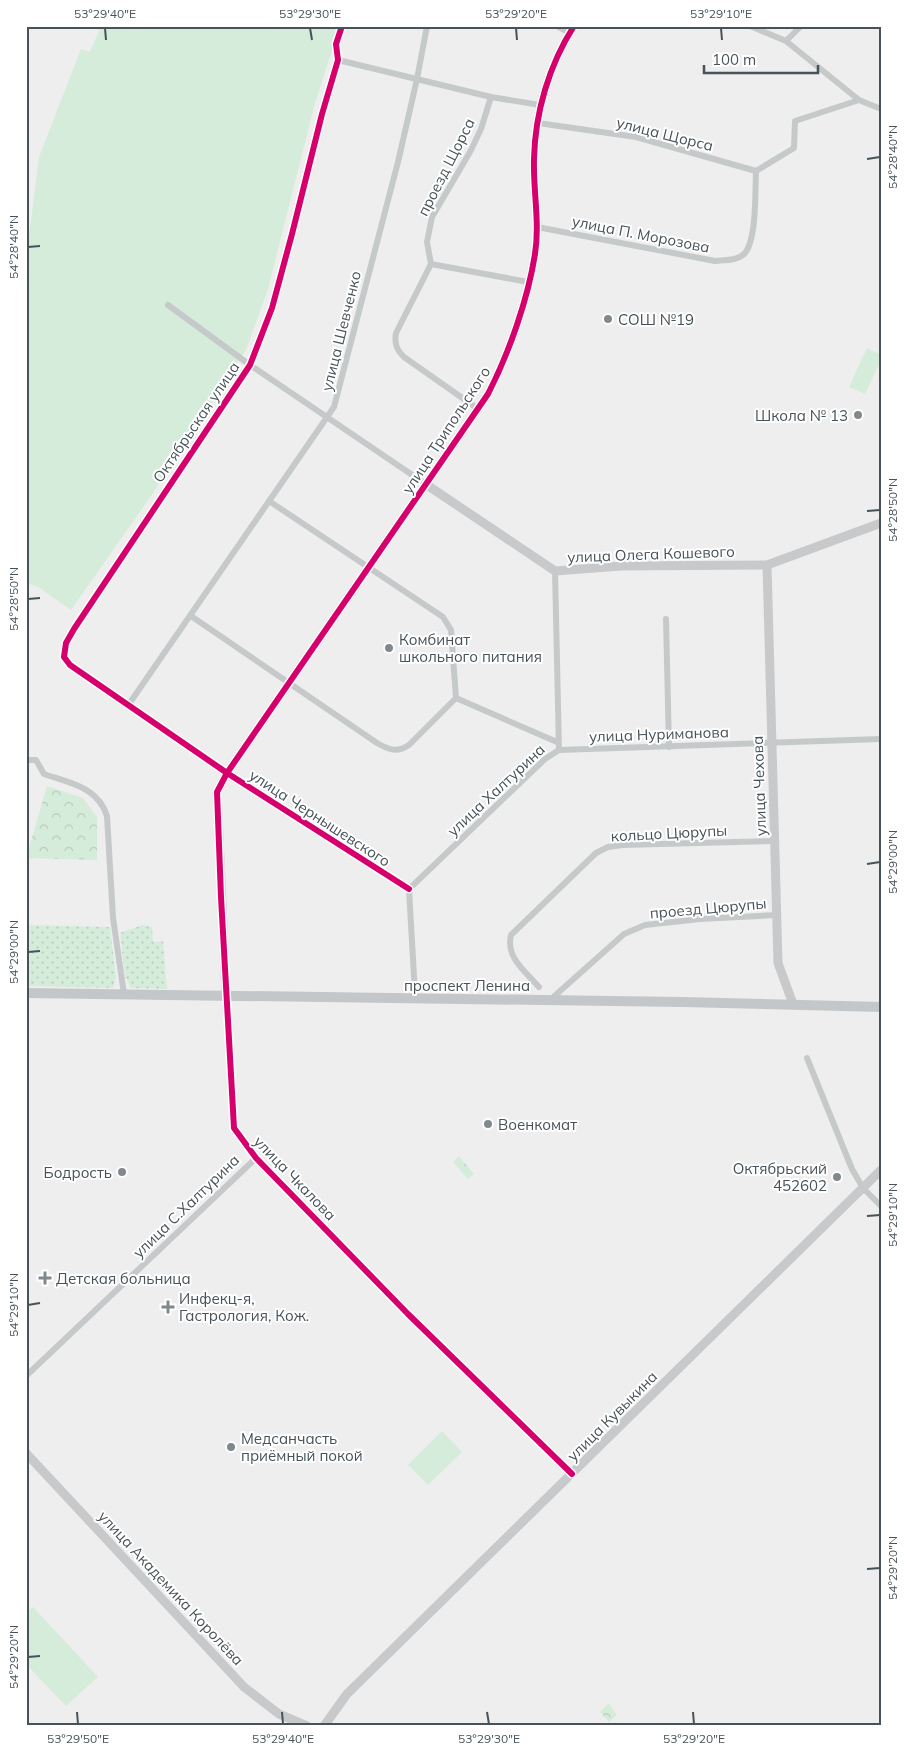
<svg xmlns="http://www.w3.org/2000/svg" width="907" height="1752" font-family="Mulish,sans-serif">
<defs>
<pattern id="grass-dots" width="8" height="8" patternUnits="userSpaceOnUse" patternTransform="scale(1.25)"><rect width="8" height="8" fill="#d5ecdb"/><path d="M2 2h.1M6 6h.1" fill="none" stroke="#b8ccbe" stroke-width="1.8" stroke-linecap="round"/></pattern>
<pattern id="forest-crowns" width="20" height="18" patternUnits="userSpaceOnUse" patternTransform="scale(1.25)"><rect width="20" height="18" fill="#d5ecdb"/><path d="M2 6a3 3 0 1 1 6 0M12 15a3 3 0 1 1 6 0" fill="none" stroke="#b8ccbe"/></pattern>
</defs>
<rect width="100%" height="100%" fill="#efeeee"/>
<!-- grass -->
<g fill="url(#grass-dots)">
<polygon points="26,925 110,927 116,977 113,988 26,986"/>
<polygon points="142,925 152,927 153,942 163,941 167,989 131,988 125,976 120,933"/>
</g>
<!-- forest -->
<g fill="url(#forest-crowns)">
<polygon points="47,786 83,798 97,817 97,860 26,858"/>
<polygon points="459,1156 474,1174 468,1179 453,1162"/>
<polygon points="609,1703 617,1715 609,1722 600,1712"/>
</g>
<!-- garden -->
<g fill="#d5ecdb">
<polygon points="101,26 340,26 315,103 268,289 246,350 149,499 71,610 38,587 26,583 26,242 30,228 39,157 81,49 90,52"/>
<polygon points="867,348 881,355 881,360 865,394 849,387"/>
<polygon points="442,1431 462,1452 428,1485 408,1465"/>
<polygon points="33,1607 98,1677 66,1706 26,1664 26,1613"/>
</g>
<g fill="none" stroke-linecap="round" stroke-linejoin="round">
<!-- street -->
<g stroke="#c6c9ca" stroke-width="6">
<polyline points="342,26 336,44 338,60 322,114 292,234 272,308 250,365 74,629 66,643 64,657 70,665 227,773 409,889"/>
<polyline points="557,26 570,33"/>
<polyline points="750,26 786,41 859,100 881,109"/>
<polyline points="786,41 801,26"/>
<polyline points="338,60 491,97 540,105"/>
<polyline points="538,123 636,137 756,171"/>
<polyline points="756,171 794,148 795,121 859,100"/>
<path d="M 537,227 L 715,261 C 724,260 738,261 745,253 C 757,238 755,190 756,171"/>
<polyline points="431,264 528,282"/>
<polyline points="168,305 250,365 427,485"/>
<path d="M 478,409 L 404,357 C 397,350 394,344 396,333 L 431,264 L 427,242 L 432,217 L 470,152 L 481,129 L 491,97"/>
<polyline points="555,571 559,750"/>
<path d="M 191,616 L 377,743 C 389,750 397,753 409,745 L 456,698 L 451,630 L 443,617 L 269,501"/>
<polyline points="666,619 669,747"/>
<polyline points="456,698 557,742"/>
<polyline points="129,704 334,407 398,162 417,79 427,26"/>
<path d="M 26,760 L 36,760 L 44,774 C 70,783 98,787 107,816 L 113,918 L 124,994"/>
<polyline points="409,889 545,759 559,750 881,739"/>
<polyline points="409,889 415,994"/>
<path d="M 539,987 C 526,972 505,957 511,935 L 596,853 L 608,847 L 623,845 L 775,841"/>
<polyline points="226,996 234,1128 256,1158 408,1314 572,1474"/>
<polyline points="550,1000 624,934 645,925 700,919 776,915"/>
<polyline points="807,1058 852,1169 863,1188 881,1206"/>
<polyline points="26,1376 256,1158"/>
</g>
<!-- secondary -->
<g stroke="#c7c9cb" stroke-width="9">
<polyline points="427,485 555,571 621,566 767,565 881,523"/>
<polyline points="767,565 778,963 793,1004"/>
<path d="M 226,996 L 217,792 L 227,773 L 488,394 C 509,353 528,299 535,254 C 540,222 533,191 534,159 C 535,113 549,65 574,26"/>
<polyline points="26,1453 244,1687 279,1714 307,1726"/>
<polyline points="324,1726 347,1694 881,1170"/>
</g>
<!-- primary -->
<polyline stroke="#c4c7c9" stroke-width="10" points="26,993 683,1002 881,1007"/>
<defs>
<g id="cycleway">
<polyline points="342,26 336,44 338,60 322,114 292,234 272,308 250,365 74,629 66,643 64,657 70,665 227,773 409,889"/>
<path d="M 572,1474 L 408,1314 L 256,1158 L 234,1128 L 221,897 L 217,792 L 227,773 L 488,394 C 509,353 528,299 535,254 C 540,222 533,191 534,159 C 535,113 549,65 574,26"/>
</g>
</defs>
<!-- cycleway casing -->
<use href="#cycleway" stroke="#fff" stroke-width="9"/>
<!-- cycleway -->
<use href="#cycleway" stroke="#d6006c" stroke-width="6"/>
</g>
<!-- ticks -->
<path fill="none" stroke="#475259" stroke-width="2" d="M 105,28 L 106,40M 310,28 L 312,40M 516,28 L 517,40M 721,28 L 722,40M 867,159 L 880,157M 28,247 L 40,246M 867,511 L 880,510M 28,599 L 40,598M 867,864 L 880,862M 28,952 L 40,951M 867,1216 L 880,1215M 28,1305 L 40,1303M 867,1569 L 880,1568M 28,1657 L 40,1656M 77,1712 L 78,1724M 282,1712 L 283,1724M 487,1712 L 489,1724M 693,1712 L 694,1724"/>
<!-- markers -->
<g fill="#82898d" stroke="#fff" stroke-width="2">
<circle cx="608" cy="319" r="5"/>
<circle cx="858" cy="415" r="5"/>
<circle cx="389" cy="648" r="5"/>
<circle cx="488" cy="1124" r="5"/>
<circle cx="122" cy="1172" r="5"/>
<circle cx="837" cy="1177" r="5"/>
<path d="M42.5 1270.5h5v5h5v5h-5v5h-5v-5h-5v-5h5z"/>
<path d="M165.5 1299.5h5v5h5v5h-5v5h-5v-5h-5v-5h5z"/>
<circle cx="231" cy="1447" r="5"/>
</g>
<g text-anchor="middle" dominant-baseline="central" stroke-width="4" stroke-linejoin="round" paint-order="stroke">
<!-- street labels -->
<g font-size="15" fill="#475259" stroke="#fff">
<text transform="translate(665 134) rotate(14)">улица Щорса</text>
<text transform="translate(446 167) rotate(-63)">проезд Щорса</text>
<text transform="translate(641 234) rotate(11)">улица П. Морозова</text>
<text transform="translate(341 331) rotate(-76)">улица Шевченко</text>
<text transform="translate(196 422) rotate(-56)">Октябрьская улица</text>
<text transform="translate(446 430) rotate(-57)">улица Трипольского</text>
<text transform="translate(651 554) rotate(-2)">улица Олега Кошевого</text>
<text transform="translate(659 734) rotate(-2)">улица Нуриманова</text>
<text transform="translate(759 786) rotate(-92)">улица Чехова</text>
<text transform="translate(496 790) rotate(-43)">улица Халтурина</text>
<text transform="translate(320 818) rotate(33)">улица Чернышевского</text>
<text transform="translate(669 833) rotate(-3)">кольцо Цюрупы</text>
<text transform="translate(708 908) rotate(-5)">проезд Цюрупы</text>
<text x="467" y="985">проспект Ленина</text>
<text transform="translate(295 1178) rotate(46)">улица Чкалова</text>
<text transform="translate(186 1206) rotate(-44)">улица С.Халтурина</text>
<text transform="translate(612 1416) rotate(-45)">улица Кувыкина</text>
<text transform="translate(171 1588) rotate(47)">улица Академика Королёва</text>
</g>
<!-- poi labels -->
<g font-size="15" fill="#475259" stroke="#fff" text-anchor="start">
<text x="618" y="319">СОШ №19</text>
<text x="848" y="415" text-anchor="end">Школа № 13</text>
<text x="399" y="639">Комбинат<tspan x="399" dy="17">школьного питания</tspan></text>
<text x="498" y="1124">Военкомат</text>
<text x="827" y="1168" text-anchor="end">Октябрьский<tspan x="827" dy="17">452602</tspan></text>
<text x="112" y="1172" text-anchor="end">Бодрость</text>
<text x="56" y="1278">Детская больница</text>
<text x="179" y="1298">Инфекц-я,<tspan x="179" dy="17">Гастрология, Кож.</tspan></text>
<text x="241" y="1438">Медсанчасть<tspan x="241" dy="17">приёмный покой</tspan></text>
</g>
</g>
<!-- border -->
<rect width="907" height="1752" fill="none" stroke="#ffffff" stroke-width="55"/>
<!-- scale -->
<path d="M704 65v8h114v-8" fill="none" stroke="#475259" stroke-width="2.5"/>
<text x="712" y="65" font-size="15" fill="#475259" stroke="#ffffff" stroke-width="4" paint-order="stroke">100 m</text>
<rect x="28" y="28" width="852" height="1696" fill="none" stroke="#475259" stroke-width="2"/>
<g font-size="12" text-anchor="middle" fill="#475259">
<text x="105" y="18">53°29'40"E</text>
<text x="310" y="18">53°29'30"E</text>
<text x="516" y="18">53°29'20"E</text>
<text x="721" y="18">53°29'10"E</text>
<text transform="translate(893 157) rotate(-90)" y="4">54°28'40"N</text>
<text transform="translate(14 247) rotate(-90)" y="4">54°28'40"N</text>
<text transform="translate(893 510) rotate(-90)" y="4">54°28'50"N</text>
<text transform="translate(14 599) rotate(-90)" y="4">54°28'50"N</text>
<text transform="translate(893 862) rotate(-90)" y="4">54°29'00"N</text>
<text transform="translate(14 952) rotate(-90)" y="4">54°29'00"N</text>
<text transform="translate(893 1215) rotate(-90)" y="4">54°29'10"N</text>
<text transform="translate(14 1305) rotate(-90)" y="4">54°29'10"N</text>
<text transform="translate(893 1568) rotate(-90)" y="4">54°29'20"N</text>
<text transform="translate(14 1657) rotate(-90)" y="4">54°29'20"N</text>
<text x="78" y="1743">53°29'50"E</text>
<text x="283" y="1743">53°29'40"E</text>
<text x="489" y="1743">53°29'30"E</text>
<text x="694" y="1743">53°29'20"E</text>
</g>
</svg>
